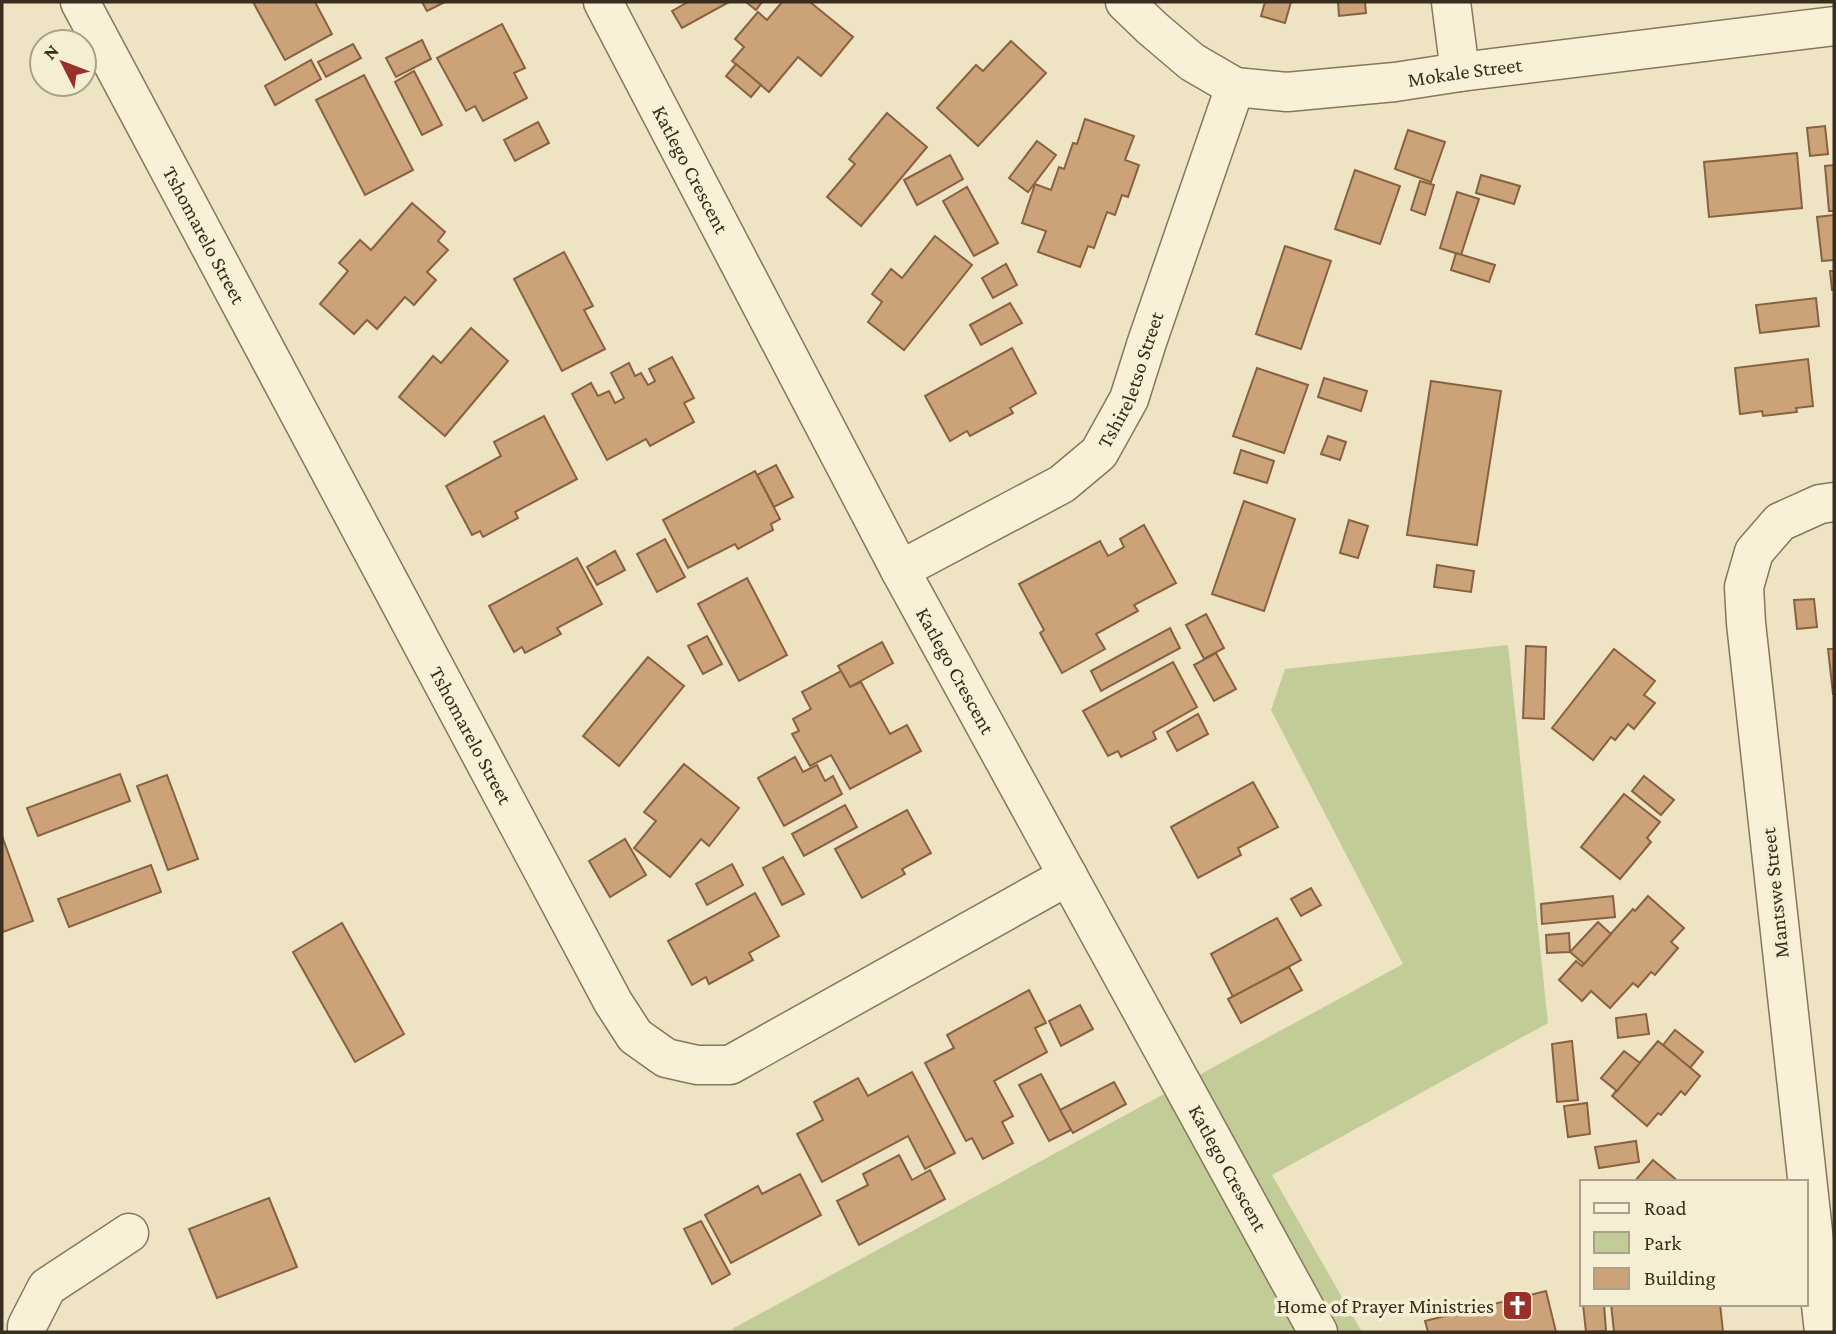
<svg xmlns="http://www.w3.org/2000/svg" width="1836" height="1334" font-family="'Crimson Pro',serif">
<rect width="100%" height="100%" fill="#eee4c4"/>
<!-- green -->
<polygon fill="#c2cc97" points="1508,645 1548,1023 1272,1175 1362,1332 734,1332 732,1329 1403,964 1271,710 1285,669"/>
<!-- building -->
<g fill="#cca279" stroke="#886240" stroke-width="2">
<polygon points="253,2 315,2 332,34 285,60"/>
<polygon points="422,2 445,2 427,11"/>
<polygon points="688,2 729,2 682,28 672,11"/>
<polygon points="746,2 762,2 756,10"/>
<polygon points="782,2 810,2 853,37 821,76 798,57 769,92 732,61 744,47 735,39 758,12 767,20"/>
<polygon points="1265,2 1291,2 1285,23 1261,16"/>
<polygon points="1338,2 1365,2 1366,13 1339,16"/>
<polygon points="502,24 525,68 514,73 527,98 483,121 475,106 466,111 437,58"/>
<polygon points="422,40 431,59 396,77 386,58"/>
<polygon points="1011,41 1046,73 978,146 937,108 976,65 983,71"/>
<polygon points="353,44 361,58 326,77 318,62"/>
<polygon points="311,60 321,79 275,105 265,86"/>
<polygon points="736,64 761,85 751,97 726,76"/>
<polygon points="414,71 442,125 422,135 395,82"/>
<polygon points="364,75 413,170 365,195 316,100"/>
<polygon points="887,113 927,147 861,226 827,197 855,164 849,159"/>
<polygon points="1085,119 1134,136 1125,160 1139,165 1128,197 1122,195 1115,215 1107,212 1094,248 1088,246 1080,267 1038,252 1046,231 1022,223 1035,184 1051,190 1059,167 1064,169 1073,143 1077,144"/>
<polygon points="538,122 549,143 515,161 504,140"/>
<polygon points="1825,126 1828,154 1810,156 1807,128"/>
<polygon points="1408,130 1445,142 1431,182 1395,169"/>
<polygon points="1037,141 1056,155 1028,192 1009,178"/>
<polygon points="1797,153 1802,208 1709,217 1704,162"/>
<polygon points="950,155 963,179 917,205 904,180"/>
<polygon points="1834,165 1834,211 1829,211 1825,166"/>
<polygon points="1355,170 1400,186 1380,244 1335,229"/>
<polygon points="1481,175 1520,186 1514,204 1476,193"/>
<polygon points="1420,181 1434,185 1425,215 1411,210"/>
<polygon points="967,187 998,243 974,256 943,201"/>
<polygon points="1457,192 1479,199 1461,255 1440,248"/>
<polygon points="412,203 445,232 438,241 448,250 427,272 436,280 414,305 405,297 377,329 367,320 354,334 320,304 348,271 339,263 360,240 371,250"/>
<polygon points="1834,215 1834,260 1822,261 1817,217"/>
<polygon points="935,236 972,265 904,350 868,322 882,302 872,294 891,269 902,278"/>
<polygon points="1285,246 1331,261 1301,349 1256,334"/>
<polygon points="564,252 593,306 584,310 605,349 562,371 514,279"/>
<polygon points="1456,253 1495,265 1489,282 1451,270"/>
<polygon points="1006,264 1017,285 993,298 982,278"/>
<polygon points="1830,271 1834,271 1834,290 1832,290"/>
<polygon points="1816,298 1819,326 1760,333 1756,305"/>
<polygon points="1010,303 1022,323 981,345 970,325"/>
<polygon points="471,328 508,361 445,436 399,397 433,356 441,363"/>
<polygon points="1012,348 1036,393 1010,408 1013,413 970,436 967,431 950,441 925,396"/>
<polygon points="672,357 694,398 684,403 694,422 650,446 646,439 607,460 572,394 591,383 598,396 609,391 615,403 624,398 611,373 629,363 635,376 641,373 648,385 655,381 649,369"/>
<polygon points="1808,359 1813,406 1796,408 1797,412 1763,416 1762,411 1740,414 1735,368"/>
<polygon points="1257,368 1308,385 1284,453 1233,436"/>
<polygon points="1324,378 1367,391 1361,411 1318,397"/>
<polygon points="1431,381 1501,391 1477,545 1407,535"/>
<polygon points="544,416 577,479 515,512 518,518 483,537 480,531 472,535 446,486 501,456 494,442"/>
<polygon points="1328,436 1346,442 1340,460 1321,454"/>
<polygon points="1241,450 1274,461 1267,483 1234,473"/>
<polygon points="776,465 793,497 774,507 757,475"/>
<polygon points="755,471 780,519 771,524 773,530 738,549 735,544 688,568 663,520"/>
<polygon points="1244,501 1295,519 1264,611 1212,594"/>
<polygon points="1349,520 1368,526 1358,558 1340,553"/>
<polygon points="1144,525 1176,583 1134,605 1138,611 1096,634 1105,649 1062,673 1040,633 1044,630 1019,584 1100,541 1108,556 1124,547 1120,539"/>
<polygon points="665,539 685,577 657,592 637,554"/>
<polygon points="615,551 625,570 597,585 587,567"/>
<polygon points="577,558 602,604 557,628 561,634 525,653 522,647 514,652 489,606"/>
<polygon points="1437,565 1474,571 1471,592 1434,587"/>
<polygon points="747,578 787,655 739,681 698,604"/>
<polygon points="1814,599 1817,627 1797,629 1794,600"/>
<polygon points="1206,614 1224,648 1204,659 1186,625"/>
<polygon points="1170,628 1180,648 1101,691 1091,671"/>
<polygon points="707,636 722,664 703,674 688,646"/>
<polygon points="882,642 893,663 850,687 838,666"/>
<polygon points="1526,646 1546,647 1544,719 1523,718"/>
<polygon points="1614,649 1655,681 1644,695 1655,703 1634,729 1628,724 1615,740 1611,737 1593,760 1552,728"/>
<polygon points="1828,649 1834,649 1834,694 1833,694"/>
<polygon points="1216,653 1236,689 1214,701 1194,665"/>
<polygon points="648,657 684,686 619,766 583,736"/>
<polygon points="1173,662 1197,707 1153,732 1156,739 1121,757 1118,751 1108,756 1083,711"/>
<polygon points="841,671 850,687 861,682 890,734 907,725 921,751 850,789 831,755 810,766 792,734 799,731 793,719 811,709 802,692"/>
<polygon points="1198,714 1208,734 1177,751 1167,732"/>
<polygon points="795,757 803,772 817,765 825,781 833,776 842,794 784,826 758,778"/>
<polygon points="684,764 739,808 709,846 701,839 670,877 634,848 656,821 644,812"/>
<polygon points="120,774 130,801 38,836 27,808"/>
<polygon points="167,775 198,859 168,870 137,786"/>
<polygon points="1644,776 1674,800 1661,815 1632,791"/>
<polygon points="1253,782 1278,827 1238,848 1241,855 1198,878 1171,827"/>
<polygon points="1624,794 1660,822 1647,838 1651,842 1620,879 1581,847"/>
<polygon points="845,805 857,827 804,856 792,834"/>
<polygon points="907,810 931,853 902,869 905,874 862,898 835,849"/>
<polygon points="2,836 33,921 3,932 2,929"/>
<polygon points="625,839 646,875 610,897 589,861"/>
<polygon points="783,857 804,894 782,905 763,868"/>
<polygon points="732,864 743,885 707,905 696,884"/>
<polygon points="151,865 161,892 69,927 58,899"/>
<polygon points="1311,888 1321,905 1301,916 1291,899"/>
<polygon points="755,893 779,936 749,953 753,960 709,984 706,977 692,985 668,941"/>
<polygon points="1613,896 1615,917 1542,924 1541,904"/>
<polygon points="1648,896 1684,928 1671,942 1678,948 1655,975 1651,972 1638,987 1633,983 1610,1008 1591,991 1582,1001 1559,980 1576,961 1582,966 1633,909 1635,911"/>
<polygon points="1277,918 1301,960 1233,997 1211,954"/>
<polygon points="1598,922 1611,934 1584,964 1570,952"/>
<polygon points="342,923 404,1034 355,1062 293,952"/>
<polygon points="1569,933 1570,952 1547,953 1546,935"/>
<polygon points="1289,967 1302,990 1241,1023 1228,999"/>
<polygon points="1029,990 1046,1023 1035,1028 1047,1052 994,1081 1013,1116 1002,1122 1013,1143 983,1159 972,1138 966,1141 925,1063 954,1048 947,1035"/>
<polygon points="1080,1005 1093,1029 1061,1046 1049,1021"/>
<polygon points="1646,1014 1649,1034 1618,1038 1616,1018"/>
<polygon points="1675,1030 1703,1052 1690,1068 1663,1045"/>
<polygon points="1572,1041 1578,1100 1557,1102 1552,1044"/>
<polygon points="1658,1041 1700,1076 1685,1095 1681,1091 1661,1115 1658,1113 1647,1126 1612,1096"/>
<polygon points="1624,1051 1640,1063 1617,1091 1601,1078"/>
<polygon points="912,1072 955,1153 925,1169 908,1136 822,1182 797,1134 823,1120 814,1102 858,1078 868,1096"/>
<polygon points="1041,1074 1071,1130 1049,1141 1019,1085"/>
<polygon points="1114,1082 1126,1104 1073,1133 1060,1110"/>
<polygon points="1587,1103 1590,1134 1568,1137 1564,1106"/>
<polygon points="1636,1141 1639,1162 1599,1168 1595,1147"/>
<polygon points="899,1155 912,1180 930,1170 945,1199 859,1245 837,1201 868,1185 863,1174"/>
<polygon points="1653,1160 1679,1182 1634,1182"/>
<polygon points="800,1174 821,1215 731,1263 705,1215 758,1186 762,1194"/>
<polygon points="269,1198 297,1267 217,1298 189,1229"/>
<polygon points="701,1221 730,1274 712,1284 684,1229"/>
<polygon points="1546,1291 1556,1332 1428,1332 1425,1321"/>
<polygon points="1583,1304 1604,1304 1606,1331 1586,1332"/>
<polygon points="1611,1304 1720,1304 1723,1332 1614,1332"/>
</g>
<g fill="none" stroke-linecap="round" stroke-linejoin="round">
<defs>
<g id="minor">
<path id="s1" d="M 80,2 L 613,1002 L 635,1036 L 666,1058 L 697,1065 L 730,1065 L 1068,876"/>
<path id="s2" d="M 603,2 L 900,570 L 1318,1332"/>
<path id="s3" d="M 1125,2 L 1152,28 L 1192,62 L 1235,87 L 1287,92 L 1395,82 L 1460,72 L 1834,26"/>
<polyline points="1451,2 1460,72"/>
<path id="s4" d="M 900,570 L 1062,484 L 1099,453 L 1129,399 L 1147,342 L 1235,87"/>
<polyline points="27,1332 27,1326 47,1287 129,1233"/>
<polyline points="1824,1332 1746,623 1744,587 1754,552 1780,522 1820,504 1834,502"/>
</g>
</defs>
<!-- minor casing -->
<use href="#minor" stroke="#88765a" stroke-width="41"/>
<!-- minor -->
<use href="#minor" stroke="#f9f1d7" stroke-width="38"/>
</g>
<!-- icons -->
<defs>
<symbol id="church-square" viewBox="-11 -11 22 22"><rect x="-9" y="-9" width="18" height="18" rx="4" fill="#97312a" stroke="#f5eed3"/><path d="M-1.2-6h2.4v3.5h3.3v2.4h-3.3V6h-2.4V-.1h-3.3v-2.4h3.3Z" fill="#fff"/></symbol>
</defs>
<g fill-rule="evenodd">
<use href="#church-square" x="1500" y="1288" width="35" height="35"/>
</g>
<g text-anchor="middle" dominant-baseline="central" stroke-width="7" stroke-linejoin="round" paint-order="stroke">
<!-- street labels -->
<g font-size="21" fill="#382d1e" stroke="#f5eed3">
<text stroke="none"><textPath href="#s3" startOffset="371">Mokale Street</textPath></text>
<text stroke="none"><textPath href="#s2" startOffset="189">Katlego Crescent</textPath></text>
<text stroke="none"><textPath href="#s1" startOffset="264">Tshomarelo Street</textPath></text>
<text stroke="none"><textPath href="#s4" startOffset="312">Tshireletso Street</textPath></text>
<text stroke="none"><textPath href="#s2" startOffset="756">Katlego Crescent</textPath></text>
<text stroke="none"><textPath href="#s1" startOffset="831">Tshomarelo Street</textPath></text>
<text transform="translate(1775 893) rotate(-96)">Mantswe Street</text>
<text stroke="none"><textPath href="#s2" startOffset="1323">Katlego Crescent</textPath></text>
</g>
<!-- poi labels -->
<g font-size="21" fill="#382d1e" stroke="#f5eed3" text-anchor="end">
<text x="1494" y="1306">Home of Prayer Ministries</text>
</g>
</g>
<!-- border -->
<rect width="1836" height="1334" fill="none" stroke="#382d1e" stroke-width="7"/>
<!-- legend -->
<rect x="1580" y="1180" width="228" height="126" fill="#f5eed3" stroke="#a9a18b" stroke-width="2"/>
<rect x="1594" y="1203" width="35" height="10" fill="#f9f1d7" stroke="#a9a18b" stroke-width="2"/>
<text x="1644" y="1215" font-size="21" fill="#382d1e">Road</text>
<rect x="1594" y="1232" width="35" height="21" fill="#c2cc97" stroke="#a9a18b" stroke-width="2"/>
<text x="1644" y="1250" font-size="21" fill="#382d1e">Park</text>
<rect x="1594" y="1268" width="35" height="21" fill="#cca279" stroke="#a9a18b" stroke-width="2"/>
<text x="1644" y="1285" font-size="21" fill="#382d1e">Building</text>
<!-- north arrow -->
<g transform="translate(63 63) rotate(312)"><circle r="33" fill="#f5eed3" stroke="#a9a18b" stroke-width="2"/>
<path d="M0-5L12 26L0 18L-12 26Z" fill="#97312a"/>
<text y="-10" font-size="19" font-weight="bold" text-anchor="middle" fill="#382d1e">N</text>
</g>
</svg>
